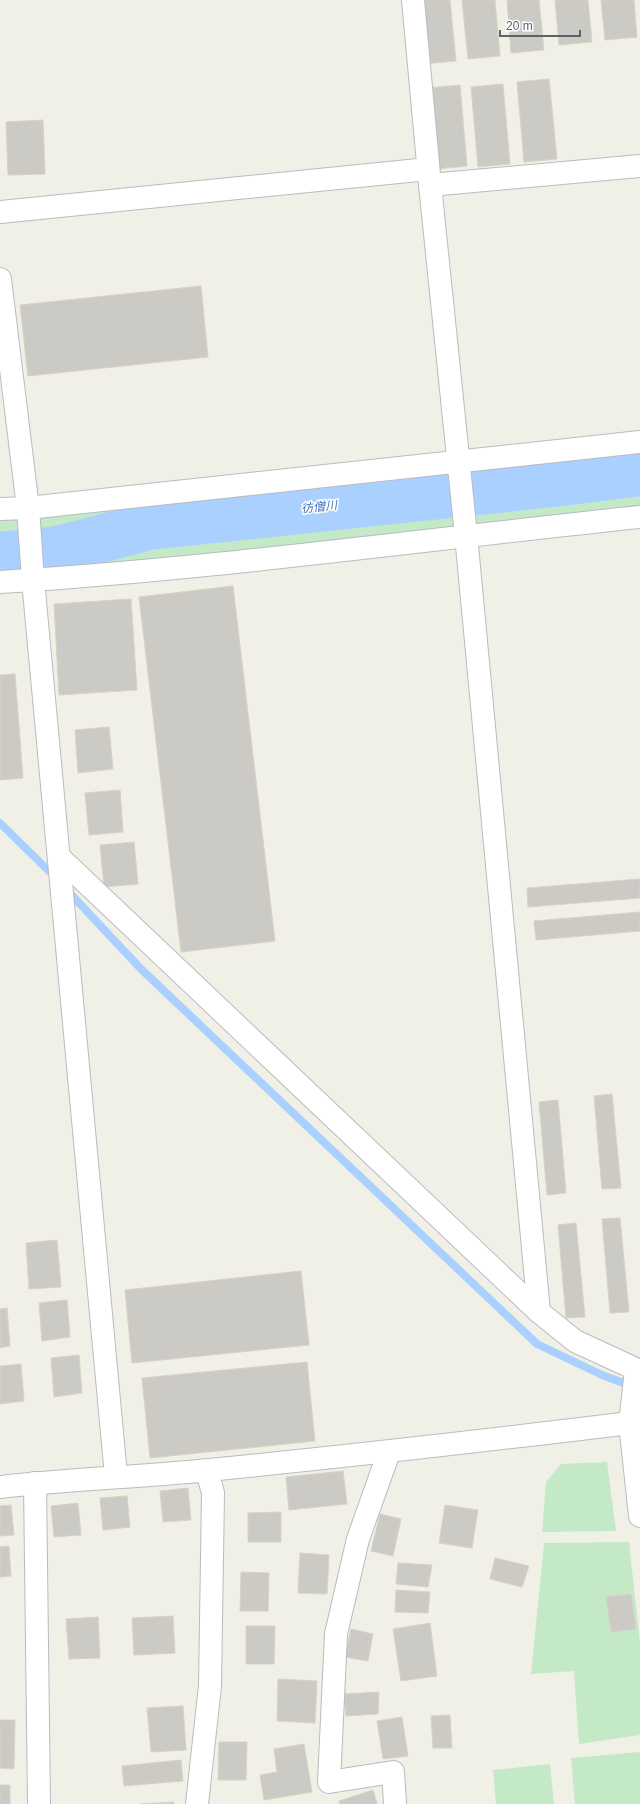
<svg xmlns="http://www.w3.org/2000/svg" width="640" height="1804" font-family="Helvetica,'Noto Sans JP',sans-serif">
<rect width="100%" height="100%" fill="#f1f0e7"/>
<!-- green -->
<g fill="#c3e9c7">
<polygon points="640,442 640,517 0,580 0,509"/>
<polygon points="607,1462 616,1531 542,1532 546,1482 561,1464"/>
<polygon points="629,1542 640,1642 640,1735 579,1744 574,1671 531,1674 544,1543"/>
<polygon points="640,1752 640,1804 575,1804 571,1758"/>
<polygon points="550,1764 554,1804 496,1804 493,1770"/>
</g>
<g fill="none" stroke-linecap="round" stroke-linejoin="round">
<!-- stream -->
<g stroke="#a9d0ff" stroke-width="8">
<polyline points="0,823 56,878"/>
<polyline points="66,889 141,969 537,1344 602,1375 634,1387"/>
</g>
<!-- river -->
<polyline stroke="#a9d0ff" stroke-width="48" points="0,556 58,550 149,526 562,482 640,472"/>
</g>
<!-- building -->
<g fill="#cccac4" stroke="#d6d3c5">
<polygon points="417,0 450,0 456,61 423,64"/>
<polygon points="462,0 495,0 500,56 468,59"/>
<polygon points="507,0 539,0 544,50 511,53"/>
<polygon points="555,0 588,0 592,42 559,45"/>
<polygon points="601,0 634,0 637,37 605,40"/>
<polygon points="549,79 557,159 524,162 517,82"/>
<polygon points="503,84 510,164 478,167 471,87"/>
<polygon points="460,85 467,166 435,169 427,88"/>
<polygon points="43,120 45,174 8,175 6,122"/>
<polygon points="201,286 208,357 28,376 20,305"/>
<polygon points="233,586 275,941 181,952 139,597"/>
<polygon points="131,599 137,690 59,695 54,604"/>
<polygon points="15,674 23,778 0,780 0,675"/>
<polygon points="109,727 113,769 78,773 75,730"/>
<polygon points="120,790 123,832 89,835 85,793"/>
<polygon points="134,842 138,884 104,887 100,845"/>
<polygon points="640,879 640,898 528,907 527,888"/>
<polygon points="640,912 640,931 536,940 534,921"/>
<polygon points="612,1094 621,1188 602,1189 594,1096"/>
<polygon points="558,1100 566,1193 547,1195 539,1102"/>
<polygon points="620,1218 629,1312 610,1313 602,1219"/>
<polygon points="576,1223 585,1317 566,1318 558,1225"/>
<polygon points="57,1240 61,1287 29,1289 26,1243"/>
<polygon points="301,1271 309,1345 132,1363 125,1290"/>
<polygon points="67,1300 70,1337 42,1341 39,1303"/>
<polygon points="7,1308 10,1346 0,1348 0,1309"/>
<polygon points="79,1355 82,1393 54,1397 51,1358"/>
<polygon points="307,1362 315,1441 150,1458 142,1378"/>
<polygon points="21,1364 24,1401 0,1404 0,1366"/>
<polygon points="343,1471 347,1504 289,1510 286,1477"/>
<polygon points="188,1488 191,1520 163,1522 160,1491"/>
<polygon points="127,1496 130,1527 103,1530 100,1498"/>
<polygon points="78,1503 81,1535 54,1537 51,1506"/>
<polygon points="11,1505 14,1535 0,1536 0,1506"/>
<polygon points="445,1505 478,1510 472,1548 439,1543"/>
<polygon points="281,1512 281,1542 248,1542 248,1513"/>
<polygon points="380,1514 401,1519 393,1556 371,1551"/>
<polygon points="9,1546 11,1576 0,1577 0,1547"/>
<polygon points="300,1553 329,1555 327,1594 298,1593"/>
<polygon points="495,1558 529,1566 522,1587 490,1579"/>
<polygon points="398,1563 432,1565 428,1587 396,1584"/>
<polygon points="241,1572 269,1573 268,1611 240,1611"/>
<polygon points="396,1590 430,1592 428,1613 395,1612"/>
<polygon points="631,1594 636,1629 611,1632 606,1597"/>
<polygon points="173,1616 175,1653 134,1655 132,1618"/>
<polygon points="98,1617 100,1658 69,1659 66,1619"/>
<polygon points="430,1623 437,1676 401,1681 393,1629"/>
<polygon points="246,1626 275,1626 274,1664 246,1664"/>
<polygon points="351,1629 373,1634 368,1661 345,1657"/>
<polygon points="278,1679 317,1681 315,1723 277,1721"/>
<polygon points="379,1692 378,1714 346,1716 344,1694"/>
<polygon points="183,1706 186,1750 151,1752 147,1708"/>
<polygon points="450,1715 452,1748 433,1748 431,1716"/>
<polygon points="402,1717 408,1756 383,1759 377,1721"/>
<polygon points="0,1720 15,1720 14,1769 0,1768"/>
<polygon points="219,1742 247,1742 246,1780 218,1780"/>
<polygon points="304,1744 312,1792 264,1800 260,1775 277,1772 274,1749"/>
<polygon points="181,1760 183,1781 124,1786 122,1766"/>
<rect x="0" y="1785" width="10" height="19"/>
<polygon points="373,1790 377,1804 340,1804 339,1801"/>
<polygon points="174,1802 174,1804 139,1804"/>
</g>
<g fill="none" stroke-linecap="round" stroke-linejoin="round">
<defs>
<g id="minor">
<polyline points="413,0 430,185 466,535 539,1312 575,1341 640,1371"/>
<polyline points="430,185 640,166"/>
<polyline points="0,212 428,169"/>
<polyline points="0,279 28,508 33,580 116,1476"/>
<polyline points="0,509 28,508 640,442"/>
<path d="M 0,582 C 214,569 427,539 640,517"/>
<polyline points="59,857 539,1312"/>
<polyline points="636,1370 630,1423 640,1516"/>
<polyline points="389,1452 358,1539 336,1634 329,1782 393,1772 395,1804"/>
<polyline points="35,1483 39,1804"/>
<path d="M 0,1487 C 70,1479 140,1477 209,1470 C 350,1456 490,1440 630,1423"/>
<polyline points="197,1804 210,1686 213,1493 207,1471"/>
</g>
</defs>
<!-- minor casing -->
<use href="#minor" stroke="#b9bbc1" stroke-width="24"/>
<!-- minor -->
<use href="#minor" stroke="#fff" stroke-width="22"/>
</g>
<g text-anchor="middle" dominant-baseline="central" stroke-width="3" stroke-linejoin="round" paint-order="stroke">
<!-- water labels -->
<g font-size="12" font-style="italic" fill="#4372bf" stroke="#fff">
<text transform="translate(319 507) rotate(-6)">彷僧川</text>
</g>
</g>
<!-- scale -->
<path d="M500 30v6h80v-6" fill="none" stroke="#5e6168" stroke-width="2"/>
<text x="506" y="30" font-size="12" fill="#5e6168" stroke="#ffffff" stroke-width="3" paint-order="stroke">20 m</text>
</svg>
